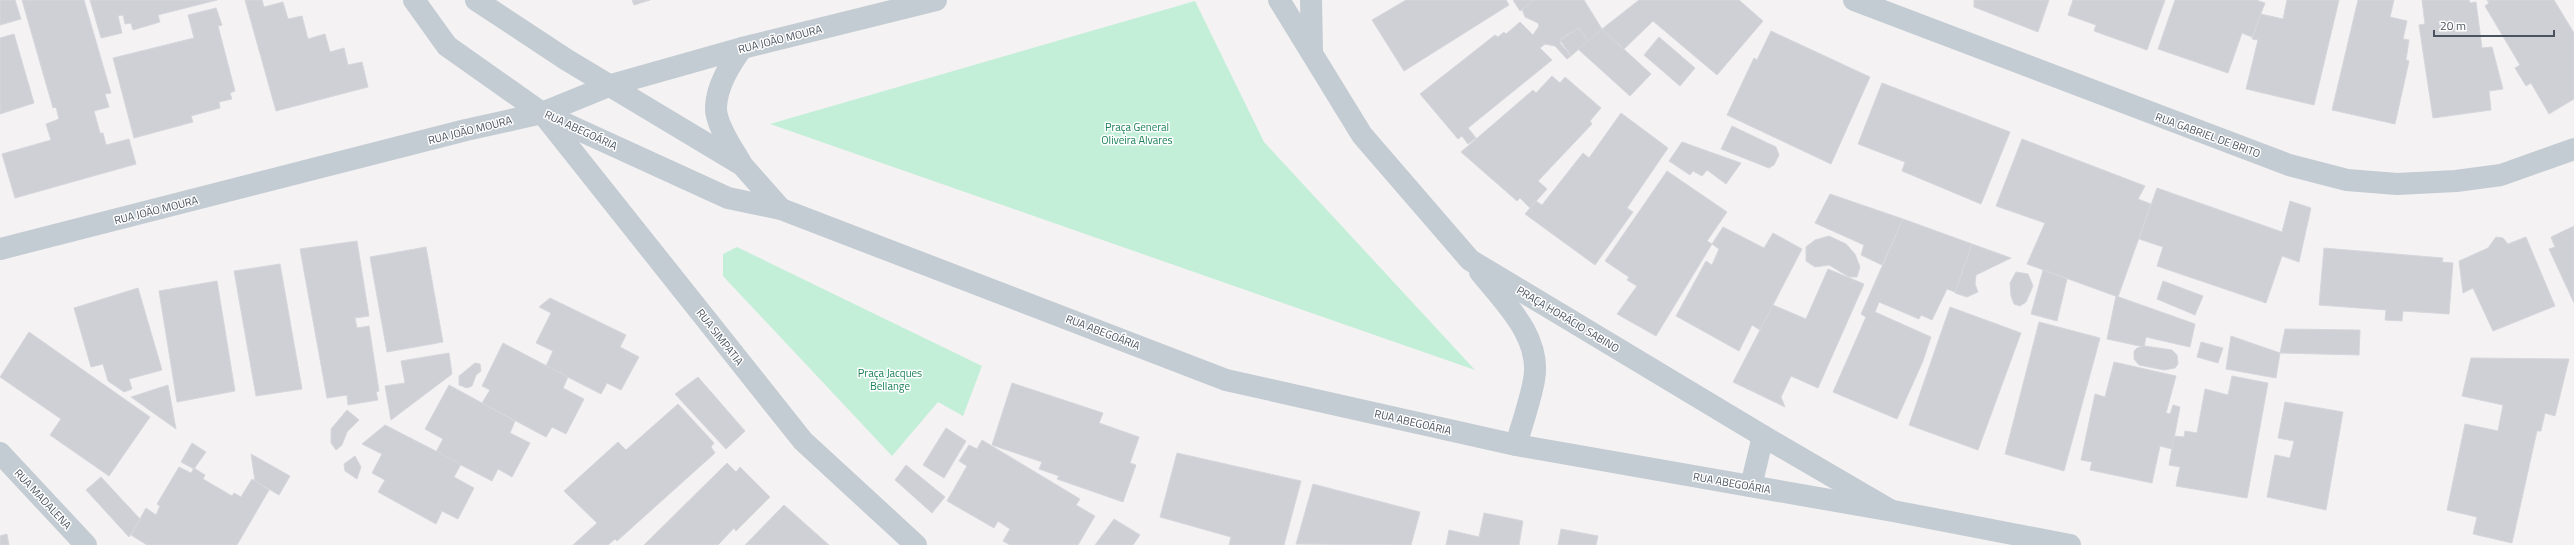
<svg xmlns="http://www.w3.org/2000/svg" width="2574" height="545" font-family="'Titillium Web',sans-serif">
<rect width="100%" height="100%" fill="#f4f2f2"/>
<!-- park -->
<g fill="#c3efd9">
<polygon points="1195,1 1264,142 1475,370 770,124"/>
<polygon points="737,247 982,366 963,416 938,402 892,456 723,276 723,254"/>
</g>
<!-- building -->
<g fill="#cfd0d6" stroke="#d6d7dd">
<polygon points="0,0 15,0 21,19 0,25"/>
<polygon points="22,0 84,0 111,93 105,94 109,107 94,111 100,133 103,133 106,145 129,139 136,164 15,198 2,154 51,140 46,124 59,119 56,107 53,108"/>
<polygon points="90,0 217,0 158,15 160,22 133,30 131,23 125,24 123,15 118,16 122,33 101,38"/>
<polygon points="245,0 262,0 264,7 283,2 288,19 302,16 308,39 325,34 330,52 344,48 348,65 362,62 368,87 276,111"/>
<polygon points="632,0 650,0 634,5"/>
<polygon points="1406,0 1506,0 1509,5 1404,71 1372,20"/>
<polygon points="1513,0 1535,0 1520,11"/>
<polygon points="1535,0 1584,0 1602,29 1588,41 1579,28 1562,38 1560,43 1571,56 1567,59 1555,46 1545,44 1540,48 1552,60 1468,128 1476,138 1468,144 1462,136 1458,139 1420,94 1495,35 1498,37 1504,32 1506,34 1520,22 1533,35 1539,26 1538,23 1525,17 1522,9"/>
<polygon points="1639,0 1739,0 1763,21 1717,75 1653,21 1624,49 1602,29"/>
<polygon points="1974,0 2049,0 2038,32 1974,7"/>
<polygon points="2073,0 2165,0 2147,50 2094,31 2096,25 2068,15"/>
<polygon points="2175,0 2256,0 2265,3 2252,37 2242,33 2228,73 2158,49"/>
<polygon points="2287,0 2339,0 2314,105 2246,89 2258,40 2252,39 2261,14 2283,19"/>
<polygon points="2358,0 2394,0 2390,17 2407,21 2403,39 2409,40 2406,60 2409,61 2395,124 2332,110"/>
<polygon points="2422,0 2469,0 2470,3 2476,2 2482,48 2492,47 2503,89 2489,91 2491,110 2433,118 2419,25 2425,24"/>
<polygon points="2487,0 2554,0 2574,33 2574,99 2549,114 2531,83 2526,86 2515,68 2520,65 2485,6 2489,3"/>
<polygon points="216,8 222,25 218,26 235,91 230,93 232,99 219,102 220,108 191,116 193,122 134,138 113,58 194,38 188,15"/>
<polygon points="1579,28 1588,41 1571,56 1560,40"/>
<polygon points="1602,29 1651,74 1630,96 1578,49"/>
<polygon points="1771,31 1870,77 1831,164 1727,115 1754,58 1757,60"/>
<polygon points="14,34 34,103 0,114 0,38"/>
<polygon points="1659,37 1695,68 1680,86 1644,55"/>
<polygon points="1552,76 1560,83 1565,77 1601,108 1590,121 1592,124 1538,181 1547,189 1530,208 1520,198 1517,201 1461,152 1533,90 1536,93"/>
<polygon points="1882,83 2010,132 1981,204 1902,171 1905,162 1858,144"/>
<polygon points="1621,113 1668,148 1627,208 1633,212 1595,265 1525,214 1536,201 1542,205 1583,153 1589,158"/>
<polygon points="1732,126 1776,147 1779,155 1774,165 1769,168 1721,149"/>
<polygon points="2022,139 2145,186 2138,199 2151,204 2118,297 2027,264 2045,223 1996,206"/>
<polygon points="1682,142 1741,163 1726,184 1707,170 1702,176 1693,171 1690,175 1669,161"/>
<polygon points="1667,171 1727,212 1707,241 1712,244 1656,336 1617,314 1637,286 1627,280 1629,277 1605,261"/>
<polygon points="2157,188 2282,232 2290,201 2311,208 2299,262 2282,256 2266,303 2157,266 2163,247 2139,239"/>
<polygon points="1830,194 1903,219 1882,265 1861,255 1864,245 1815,223"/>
<polygon points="1903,219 1972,244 1955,292 1947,289 1932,320 1921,315 1919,319 1879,302 1875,312 1931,337 1923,361 1897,419 1833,392 1866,317 1861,314"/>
<polygon points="2574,226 2574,303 2549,249 2555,247 2551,237"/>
<polygon points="1723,227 1764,248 1773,233 1802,249 1760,330 1752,325 1739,351 1676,316 1706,261 1712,265 1719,249 1712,244"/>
<polygon points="1829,236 1846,244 1855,254 1860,267 1857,277 1849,277 1829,265 1815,267 1806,261 1806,247 1815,240"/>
<polygon points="2496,237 2503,238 2508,244 2526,237 2555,306 2493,331 2473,288 2463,293 2459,261 2488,248"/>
<polygon points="357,241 369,316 355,318 357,328 369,326 379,391 376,392 378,400 348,405 347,395 327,398 300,249"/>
<polygon points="1972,244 2011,258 1976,275 1975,284 1978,292 1967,297 1955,293"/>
<polygon points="426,247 443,342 387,352 370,257"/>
<polygon points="2324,248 2443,258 2442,262 2453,263 2449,314 2403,311 2402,321 2385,320 2386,310 2319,305"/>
<polygon points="280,264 302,389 256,396 234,271"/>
<polygon points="1828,269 1864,284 1818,388 1791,376 1781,397 1785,407 1733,382 1773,305 1806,319"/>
<polygon points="2043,270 2067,279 2057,321 2031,314"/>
<polygon points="2016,272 2028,274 2033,286 2026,302 2020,306 2014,304 2011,296 2010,283"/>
<polygon points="217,281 235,391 177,402 159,291"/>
<polygon points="2163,281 2203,296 2195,315 2157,299"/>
<polygon points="138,288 162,370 129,379 132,389 124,392 108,381 103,364 91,367 74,308"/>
<polygon points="2116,296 2195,324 2190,347 2146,337 2144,347 2107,339"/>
<polygon points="550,298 626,335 620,347 639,357 621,390 607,383 601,394 546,366 553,351 536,343 551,313 539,307"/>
<polygon points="1950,307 2021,333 1978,450 1909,425"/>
<polygon points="2039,322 2100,338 2064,471 2005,454"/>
<polygon points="2285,329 2360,330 2359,355 2280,353"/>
<polygon points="29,332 150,417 109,476 50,435 61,419 0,377"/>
<polygon points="2231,336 2280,353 2276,378 2226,369"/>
<polygon points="2201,342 2223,348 2218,363 2197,357"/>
<polygon points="503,343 568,377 563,388 584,399 566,434 552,427 546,437 482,403 490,390 482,386"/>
<polygon points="2145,346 2172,350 2177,355 2178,364 2175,368 2164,370 2139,365 2134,359 2134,351 2137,348"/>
<polygon points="449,353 452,374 391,420 385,386 405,383 401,361"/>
<polygon points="2471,358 2569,359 2555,416 2545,413 2541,431 2537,431 2512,543 2473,534 2477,517 2447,510 2465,424 2498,431 2503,405 2462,396"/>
<polygon points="2114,362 2176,376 2166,413 2170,414 2173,405 2180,407 2172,449 2160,446 2152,483 2090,470 2092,462 2081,460 2095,394 2105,397"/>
<polygon points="475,363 480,364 481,371 476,375 472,386 467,388 459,385 459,376"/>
<polygon points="2232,376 2268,383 2247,498 2176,486 2180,467 2169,465 2174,436 2184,437 2185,431 2197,433 2205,389 2228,395"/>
<polygon points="698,377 745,431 726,449 675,394"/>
<polygon points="1012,383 1103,413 1099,423 1139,437 1130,463 1136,465 1123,502 1057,479 1059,476 1039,469 1042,462 992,445"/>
<polygon points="168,385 176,429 131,397"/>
<polygon points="449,385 515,421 510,433 530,443 512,477 498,469 492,481 436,452 443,439 425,429"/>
<polygon points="2285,402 2343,412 2326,510 2267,497 2275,455 2290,458 2294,441 2278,438"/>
<polygon points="678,404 714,443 711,447 715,453 617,541 615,539 608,545 573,545 597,523 564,491 618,442 626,450"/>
<polygon points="347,410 359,420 347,432 342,445 336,450 331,443 331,429"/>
<polygon points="385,425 461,464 454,477 474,488 458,519 442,511 436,524 378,492 385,480 372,473 382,454 362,444"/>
<polygon points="946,428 966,441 944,478 923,465"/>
<polygon points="982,440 1080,499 1076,505 1095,516 1078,545 1010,545 1003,541 1010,529 998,521 994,528 947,501 967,466 959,461 969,445 977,449"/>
<polygon points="192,443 206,452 194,469 181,462"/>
<polygon points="1177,453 1301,481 1284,545 1229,545 1231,537 1160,517"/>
<polygon points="251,454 290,476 279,495 255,481"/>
<polygon points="355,456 361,467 357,479 345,471 344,464"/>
<polygon points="727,463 736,472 740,467 770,497 736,531 734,528 718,545 644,545"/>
<polygon points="906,465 945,497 932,513 895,480"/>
<polygon points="179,467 191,473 194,468 205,475 203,479 232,496 234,493 241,497 252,479 269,490 237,545 147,545 131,535 146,508 156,515 160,506 157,504"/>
<polygon points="101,477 140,519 129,537 86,490"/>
<polygon points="1313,484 1420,512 1411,545 1296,544"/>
<polygon points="784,505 829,545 745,545"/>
<polygon points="1484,513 1523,521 1519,545 1446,545 1449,530 1479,537"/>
<polygon points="1114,519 1140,535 1133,545 1095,545"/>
<polygon points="1561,529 1598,536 1596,545 1558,545"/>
<polygon points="7,534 9,545 0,545 0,536"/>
</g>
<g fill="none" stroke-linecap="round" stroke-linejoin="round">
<!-- minor -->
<g stroke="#c3cbd3" stroke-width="22">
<polyline points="1279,0 1362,135 1470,260 1763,436 1890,510"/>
<polyline points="1311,0 1312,51"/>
<polyline points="1854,0 2289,165 2347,180 2397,184 2456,181 2501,175 2574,149"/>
<polyline points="542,113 803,441 916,545"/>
<path d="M 1480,272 C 1504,302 1542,337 1534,380 C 1530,402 1522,424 1516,445"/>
<polyline points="0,453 86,545"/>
</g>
<!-- tertiary -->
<g stroke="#c3cbd3" stroke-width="22">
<polyline points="414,0 447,46 542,113 728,198 781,209 1226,380 1516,445 1893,511 2070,545"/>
<polyline points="476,0 567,60 742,165 781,209"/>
<path d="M 741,163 C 733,149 715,124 716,107 C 717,85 730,65 742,48"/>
<polyline points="0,249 466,130 542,113 611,85 742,48 936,0"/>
<polyline points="1751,486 1763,436"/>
</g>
</g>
<g text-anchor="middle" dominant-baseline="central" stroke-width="3" stroke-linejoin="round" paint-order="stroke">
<!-- street labels -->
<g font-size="11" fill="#4a535f" stroke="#fff">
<text transform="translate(780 39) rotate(-14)">RUA JOÃO MOURA</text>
<text transform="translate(470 130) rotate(-14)">RUA JOÃO MOURA</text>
<text transform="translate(581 130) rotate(25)">RUA ABEGOÁRIA</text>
<text transform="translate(2208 135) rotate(20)">RUA GABRIEL DE BRITO</text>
<text transform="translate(156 210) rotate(-14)">RUA JOÃO MOURA</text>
<text transform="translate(1568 319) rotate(31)">PRAÇA HORÁCIO SABINO</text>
<text transform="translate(1103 332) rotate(21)">RUA ABEGOÁRIA</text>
<text transform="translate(720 337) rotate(52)">RUA SIMPATIA</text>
<text transform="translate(1413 422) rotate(13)">RUA ABEGOÁRIA</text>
<text transform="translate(1732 483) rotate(10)">RUA ABEGOÁRIA</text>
<text transform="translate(43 499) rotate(47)">RUA MADALENA</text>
</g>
<!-- park labels -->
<g font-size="11" fill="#1a8158" stroke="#fff">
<text x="1137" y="127">Praça General<tspan x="1137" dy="13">Oliveira Alvares</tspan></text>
<text x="890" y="373">Praça Jacques<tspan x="890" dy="13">Bellange</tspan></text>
</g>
</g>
<!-- scale -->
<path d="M2434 30v6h120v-6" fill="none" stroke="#4a535f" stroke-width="2"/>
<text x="2440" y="30" font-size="12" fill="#4a535f" stroke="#ffffff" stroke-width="3" paint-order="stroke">20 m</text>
</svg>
